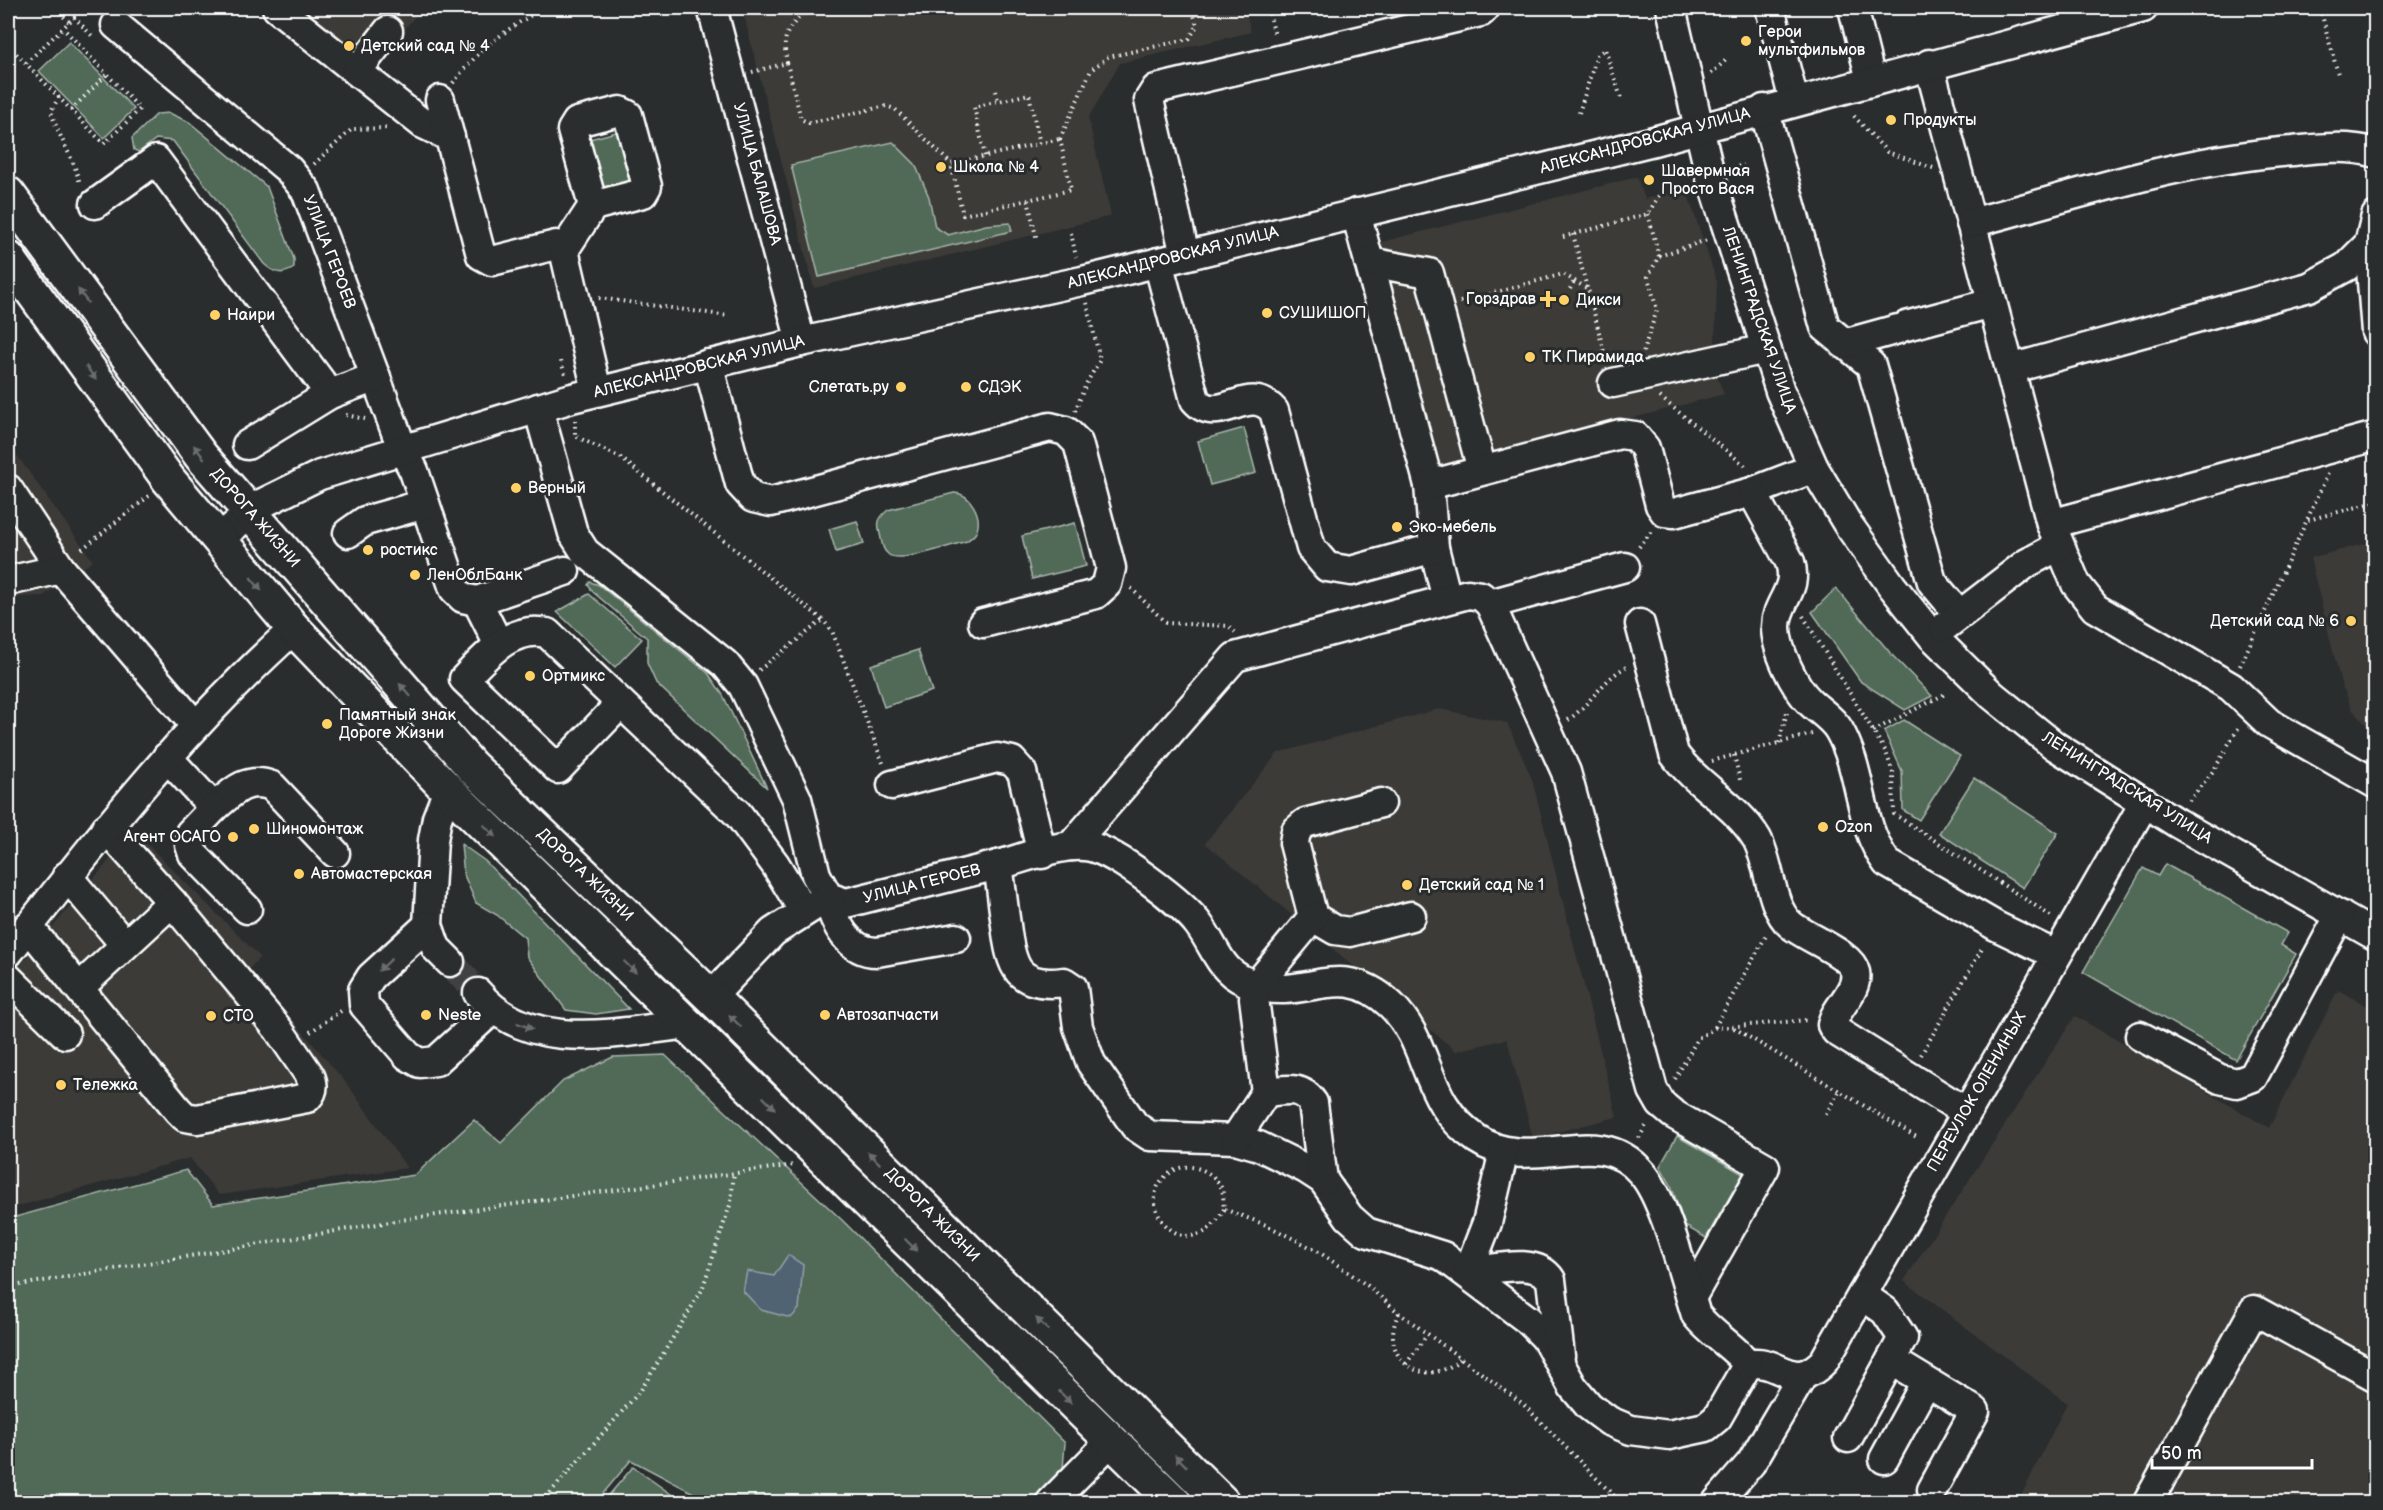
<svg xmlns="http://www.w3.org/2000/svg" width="2383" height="1510" font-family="'Balsamiq Sans',sans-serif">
<rect width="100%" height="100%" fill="#2a2d2e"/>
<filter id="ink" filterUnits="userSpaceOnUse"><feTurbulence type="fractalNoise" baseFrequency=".0167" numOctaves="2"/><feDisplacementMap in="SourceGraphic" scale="12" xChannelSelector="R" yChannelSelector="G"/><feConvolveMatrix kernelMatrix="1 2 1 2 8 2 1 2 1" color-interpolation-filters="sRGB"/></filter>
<g filter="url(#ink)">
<!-- built -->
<g fill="#3d3b38">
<polygon points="257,8 445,8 417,14 358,86"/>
<polygon points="742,8 1245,8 1251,32 1120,63 1088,118 1111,216 814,288"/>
<polygon points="1637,177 1645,199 1686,189 1717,282 1714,370 1724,394 1435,470 1374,244"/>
<polygon points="8,443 93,561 43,596 16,597 8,602"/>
<polygon points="2375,541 2376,541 2375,735 2352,709 2341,683 2310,558"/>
<polygon points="1439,709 1507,723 1532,779 1617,1117 1533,1138 1507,1039 1456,1051 1205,843 1278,753"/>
<polygon points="134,831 260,957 249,969 347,1084 407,1168 219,1195 190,1158 8,1209 8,980"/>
<polygon points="2338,990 2375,1010 2375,1502 2018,1502 2067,1403 1904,1281 2075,1016 2269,1128"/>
</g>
<!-- green -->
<g fill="#516b59" stroke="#a8b5ac" stroke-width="1.5">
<polygon points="69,42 134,109 104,138 39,71"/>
<path d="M 169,113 L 189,122 L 267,187 L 294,259 L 294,268 C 282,276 274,273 264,264 L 173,141 L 156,139 L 139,152 L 134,150 L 132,138 L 157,114 Z"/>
<polygon points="624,130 639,187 597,198 582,141"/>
<polygon points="893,142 915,164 929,197 935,227 948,235 986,225 1010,223 1012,231 819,277 791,165"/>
<polygon points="1244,428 1256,473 1210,485 1198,441"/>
<path d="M 954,493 C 970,493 982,515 977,530 C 976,535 970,538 967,541 C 952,545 901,563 889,555 C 882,550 882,542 880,534 C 877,523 878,518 888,510 Z"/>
<polygon points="857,521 864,544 836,552 829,529"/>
<polygon points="1075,523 1086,566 1032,579 1022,536"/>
<polygon points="590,582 599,585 708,673 723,695 767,788 656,683 647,663 647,638 593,592 588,585"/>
<polygon points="1836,588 1892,655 1932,696 1905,710 1861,682 1812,612"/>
<polygon points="589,594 642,639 615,667 557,612"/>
<polygon points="918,650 932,691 884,707 871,665"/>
<polygon points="1904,720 1960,756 1919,820 1903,810 1902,771 1884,731"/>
<polygon points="1974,778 2058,833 2023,888 1939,833"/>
<polygon points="461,844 485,861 629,1009 596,1014 566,1010 527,957 525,938 497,915 476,903 464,875"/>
<polygon points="2165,864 2288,933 2281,945 2296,954 2236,1060 2083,972 2143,868 2158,876"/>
<polygon points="665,1055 842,1220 1065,1443 1063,1469 1029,1502 781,1502 775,1497 699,1496 631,1460 596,1502 8,1502 8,1219 186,1170 213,1205 415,1175 474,1120 501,1143 563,1081 613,1057"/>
<polygon points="1677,1136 1743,1174 1706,1238 1685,1226 1671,1185 1660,1166"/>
<polygon points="633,1467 682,1502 603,1502"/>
</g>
<!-- water -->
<polygon fill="#506373" stroke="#96a1ab" stroke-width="1.5" points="788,1255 803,1265 799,1309 791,1318 761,1310 743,1291 747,1271 774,1276"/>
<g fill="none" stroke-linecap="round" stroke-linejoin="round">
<!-- minor-tunnel -->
<polyline stroke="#3f4243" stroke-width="28" stroke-dasharray="28 14" stroke-linecap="butt" points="450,962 478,993"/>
<defs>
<g id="minor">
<polyline points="277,8 423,124 450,137"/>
<polyline points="712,8 801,342"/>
<polyline points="1671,8 1710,175 1780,391 1814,468 1847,523 1892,586 1932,636 1992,695 2055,746 2177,823 2376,936"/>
<polyline points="1770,8 1794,101"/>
<polyline points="1853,8 1871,80"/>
<polyline points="116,25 289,170 306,191 402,448 414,471 454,589 463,598 477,601 565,571"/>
<polyline points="1929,64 2051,524 2076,584 2095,608 2231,687 2269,723 2376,784"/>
<polyline points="357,71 388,31"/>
<polyline points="440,100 481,255 492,261 556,245 564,250 597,391"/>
<polyline points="1764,109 1825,327 1871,365 1932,582 1959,614"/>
<polyline points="95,204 156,160 330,394"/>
<polyline points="1356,213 1429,485 1434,548 1447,599"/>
<polyline points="2376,216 2369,244 2376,332"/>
<path d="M 1971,223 C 2077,195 2183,159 2293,151 C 2319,148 2350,145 2376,153"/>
<polyline points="564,250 593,206 643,193 647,186 628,115 620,111 577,122 572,130 593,206"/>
<polyline points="1185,255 1149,100 1156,89 1481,12 1485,8"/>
<path d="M 1158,262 L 1195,400 C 1219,428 1248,381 1274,411 L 1311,548 L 1327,567 L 1351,571 L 1434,548"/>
<polyline points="1369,262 1429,273 1482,470"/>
<polyline points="1906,326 1992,303"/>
<polyline points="1844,344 1898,329"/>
<polyline points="708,364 740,484 753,498 771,502 1050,427 1066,431 1078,443 1111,568 1107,584 1096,594 983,623"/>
<polyline points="2010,369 2309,287 2346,267 2369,244"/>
<polyline points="1613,383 1766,349"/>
<path d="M 538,408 L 573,533 L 585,552 L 725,664 L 743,686 L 797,799 L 816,875 L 828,897 L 846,903 L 998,865 C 1001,885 1003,905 1006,925 C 1011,967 1017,988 1064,982 L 1073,988 L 1078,1027 L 1091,1063 L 1135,1126 L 1150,1136 L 1235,1139 L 1259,1146 L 1306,1169 L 1323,1180 L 1349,1217 L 1366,1232 L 1443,1256 L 1528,1320 L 1545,1337 L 1573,1387 L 1589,1406 L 1609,1421 L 1631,1430 L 1669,1435 L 1706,1427 L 1717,1418 L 1748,1364 C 1780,1357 1792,1394 1824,1361 L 2145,802"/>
<polyline points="247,445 330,394 376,377"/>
<polyline points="1429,485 1620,434 1635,436 1645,448 1660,505 1665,512 1674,513 1752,492 1814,468"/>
<polyline points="8,489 61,569 195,725"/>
<path d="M 1752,492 L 1790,562 C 1799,591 1776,601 1776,627 C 1776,649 1794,687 1810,702 C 1819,711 1832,718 1839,730 C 1863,772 1858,825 1887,863 L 1996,926 L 2056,955"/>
<polyline points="2051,524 2376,436"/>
<polyline points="348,533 365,521 425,504"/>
<polyline points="218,539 263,503 320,475 572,398 801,342 1082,281 1650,142 2143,8"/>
<polyline points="8,581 61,569"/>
<polyline points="477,601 498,643"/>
<polyline points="1490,604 1625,567"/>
<path d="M 1640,624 L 1674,754 C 1698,787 1736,804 1757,839 C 1770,863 1770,907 1790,924 C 1804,937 1851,953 1855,972 C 1859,991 1835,1007 1832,1025 L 1836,1031 L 1966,1112"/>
<polyline points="1944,627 2027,563 2059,546"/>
<path d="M 621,703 L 558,769 L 464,679 C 486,656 511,625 547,633 L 738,814 L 775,864 L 803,910"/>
<path d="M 167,757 L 214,808 C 232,792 247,776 272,786 L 335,853"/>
<polyline points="892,785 997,758 1012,761 1022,772 1042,854"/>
<polyline points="448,790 437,818 433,840 428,925 436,948 450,962"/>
<polyline points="1381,803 1305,823 1296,831 1294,843 1313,917 1335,930 1350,932 1411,916"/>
<polyline points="214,808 190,833 190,845 193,854 247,909"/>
<polyline points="106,828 172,902"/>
<polyline points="1071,846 1235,657 1468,594 1481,596 1490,604 1566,772 1653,1090 1661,1104 1673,1114 1765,1167 1691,1298"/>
<path d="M 998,865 C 1024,858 1066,841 1091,847 C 1116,852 1184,904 1199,925 C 1218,951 1219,974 1255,985 C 1307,1002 1339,957 1391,1005 C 1433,1046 1421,1101 1477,1139 C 1533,1177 1597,1119 1642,1173 C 1665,1199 1684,1278 1696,1315 C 1711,1334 1732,1345 1748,1364"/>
<polyline points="67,876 125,945"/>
<polyline points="428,925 371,977 363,990 364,1005 408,1056 420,1063 436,1061 492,1010"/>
<path d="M 28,926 L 178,1110 L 185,1117 L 197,1119 L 307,1098 C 314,1091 314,1085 310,1076 L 278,1029 L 172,902 L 79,988"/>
<path d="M 8,953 C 97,839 186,726 294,629"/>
<polyline points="8,978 65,1034"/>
<path d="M 478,993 C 530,1055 618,1032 689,1024"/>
<path d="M 711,997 L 773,932 L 828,897 C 834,923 848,952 877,952 L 956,938"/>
<polyline points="2140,1036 2220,1079 2237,1083 2253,1077 2340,915"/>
<polyline points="1266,1092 1254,998 1256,986 1313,917"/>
<path d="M 1235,1139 L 1266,1092 C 1286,1090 1301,1085 1313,1103 L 1323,1180"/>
<path d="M 1504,1151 L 1487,1223 L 1468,1272 C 1493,1270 1536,1256 1551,1280 L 1560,1356"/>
<polyline points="1891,1360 1975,1411 1932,1490"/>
<polyline points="1848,1438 1903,1338 1885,1311 1862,1295"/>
<polyline points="1884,1459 1926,1382"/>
<polyline points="1051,1502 1110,1442"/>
<polyline points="1717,1502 1751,1463 1803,1375"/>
<polyline points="2148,1502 2254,1310 2376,1377"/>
</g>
<g id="major">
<polyline points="8,194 201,456 471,766 711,997 1222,1502"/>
<polyline points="8,258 169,480 294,629 448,790 1174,1502"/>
</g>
</defs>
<!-- minor casing -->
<use href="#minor" stroke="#fff" stroke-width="33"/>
<!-- major casing -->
<use href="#major" stroke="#fff" stroke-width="38"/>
<!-- path -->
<g stroke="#fff" stroke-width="4" stroke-dasharray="1.5 4.5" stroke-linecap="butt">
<polyline points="55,8 69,22"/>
<polyline points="1268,8 1275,36"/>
<polyline points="2320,8 2338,74"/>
<polyline points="74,17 94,38"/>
<polyline points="8,45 104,144 140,109 63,28"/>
<polyline points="26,63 84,8"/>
<path d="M 787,63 C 781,32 788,29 809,8"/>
<polyline points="752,72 787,63 801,119 809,123 886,106 895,109 951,164"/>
<polyline points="1711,74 1727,59"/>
<path d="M 453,83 C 480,48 506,29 544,8"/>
<polyline points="996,91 998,101"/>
<path d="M 59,97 L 51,111 C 58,137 75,159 80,185"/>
<polyline points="71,110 107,74"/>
<polyline points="1579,113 1597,55 1605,49 1621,98"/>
<polyline points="1854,116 1887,152 1933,168"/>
<polygon points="1060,139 1071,190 963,215 951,164"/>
<polyline points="1060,139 1091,70 1108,57 1189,39 1197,26 1192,8"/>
<polyline points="985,156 974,107 1029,94 1040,144"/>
<polyline points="314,164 352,129 389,128"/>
<polyline points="1732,168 1744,165"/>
<polyline points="1028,200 1037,241"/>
<polyline points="1071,233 1076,257"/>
<polyline points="1573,234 1587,288"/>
<polyline points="1563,237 1648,214 1675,168"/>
<polyline points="1659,256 1707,240"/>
<polyline points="1570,289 1574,281"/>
<polyline points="599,298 729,316"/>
<polyline points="1460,302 1563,274 1588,289 1606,360"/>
<polyline points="1643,352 1657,310 1648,277 1659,256 1648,214"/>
<polyline points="561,361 565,374"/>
<polyline points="1660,397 1748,468"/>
<polyline points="1075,411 1086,384 1100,360 1087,303"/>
<polyline points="346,415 365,419"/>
<polyline points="575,420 575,436 621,458 823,620 832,631 883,763"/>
<polyline points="2308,520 2376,502"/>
<polyline points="1639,547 1651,532"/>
<polyline points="82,549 149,496"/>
<polyline points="1131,588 1166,623 1229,626 1235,632"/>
<polyline points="1803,616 1886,752 1893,773 1894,814 2051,916"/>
<polyline points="2240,666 2328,474"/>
<polyline points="759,670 823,620"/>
<path d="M 1568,720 C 1590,705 1603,679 1626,667"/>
<polyline points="1873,731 1945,694"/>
<polyline points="1779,743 1787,712"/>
<polyline points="2228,745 2239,727"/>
<polyline points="1734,755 1741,784"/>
<polyline points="1712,761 1812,734"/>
<polyline points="2189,801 2214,770 2225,751"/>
<polyline points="1715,1027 1767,934"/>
<polyline points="1734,1028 1918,1138"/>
<polyline points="310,1032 341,1011"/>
<polyline points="1921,1055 1983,947"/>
<polyline points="1675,1079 1698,1038 1715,1028 1808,1020"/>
<polyline points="1826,1114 1839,1091"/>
<polyline points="1639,1138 1647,1124"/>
<path d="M 1224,1209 C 1189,1278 1119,1196 1177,1169 C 1193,1162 1217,1173 1222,1190 C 1224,1196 1223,1203 1224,1209 L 1266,1225 L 1316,1250 L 1368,1286 L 1399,1313 L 1522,1403 L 1620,1502"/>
<polyline points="8,1287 401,1220 794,1165"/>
<path d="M 1399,1313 C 1376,1357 1424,1393 1460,1359"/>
<polyline points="1406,1364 1427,1335"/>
<polyline points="542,1502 641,1390 702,1290 731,1202 734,1172"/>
</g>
<!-- minor -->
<use href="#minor" stroke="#2a2d2e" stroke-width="28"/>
<!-- major -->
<use href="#major" stroke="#2a2d2e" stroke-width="33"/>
</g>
<!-- one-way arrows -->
<defs><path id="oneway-solid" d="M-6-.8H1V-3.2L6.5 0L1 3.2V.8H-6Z" transform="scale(1.5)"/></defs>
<g fill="#6a6c6d">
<use href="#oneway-solid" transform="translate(83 296) rotate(-126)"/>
<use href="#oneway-solid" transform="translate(91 373) rotate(54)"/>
<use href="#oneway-solid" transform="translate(199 452) rotate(-128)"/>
<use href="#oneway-solid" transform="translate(256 584) rotate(50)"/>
<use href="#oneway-solid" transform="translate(405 690) rotate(-132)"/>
<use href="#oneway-solid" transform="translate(490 831) rotate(44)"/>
<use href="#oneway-solid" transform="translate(385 965) rotate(137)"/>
<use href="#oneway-solid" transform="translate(630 967) rotate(44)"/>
<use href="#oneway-solid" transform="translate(735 1021) rotate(-135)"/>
<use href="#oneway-solid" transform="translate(525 1026) rotate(21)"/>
<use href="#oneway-solid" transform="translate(769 1103) rotate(45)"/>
<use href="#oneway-solid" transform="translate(874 1158) rotate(-135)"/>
<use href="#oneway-solid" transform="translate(911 1245) rotate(45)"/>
<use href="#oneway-solid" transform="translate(1042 1324) rotate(-135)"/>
<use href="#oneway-solid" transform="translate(1065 1397) rotate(45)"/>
<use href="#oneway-solid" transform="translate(1181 1461) rotate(-135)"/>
</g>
</g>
<!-- markers -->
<g fill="#ffd166" stroke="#2a2d2e" stroke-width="2">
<circle cx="1746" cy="41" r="6"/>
<circle cx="349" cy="46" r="6"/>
<circle cx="1891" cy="120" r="6"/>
<circle cx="941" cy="167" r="6"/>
<circle cx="1649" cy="180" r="6"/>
<path d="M1545 290h6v6h6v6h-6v6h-6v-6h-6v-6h6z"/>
<circle cx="1564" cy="300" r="6"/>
<circle cx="1267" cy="313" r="6"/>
<circle cx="215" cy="315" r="6"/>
<circle cx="1530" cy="357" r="6"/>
<circle cx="901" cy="387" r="6"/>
<circle cx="966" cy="387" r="6"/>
<circle cx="516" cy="488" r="6"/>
<circle cx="1397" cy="527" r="6"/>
<circle cx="368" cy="550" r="6"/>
<circle cx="415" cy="575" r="6"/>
<circle cx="2351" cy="621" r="6"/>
<circle cx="530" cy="676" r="6"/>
<circle cx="327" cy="724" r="6"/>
<circle cx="1823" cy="827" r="6"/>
<circle cx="254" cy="829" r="6"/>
<circle cx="233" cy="837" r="6"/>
<circle cx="299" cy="874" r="6"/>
<circle cx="1407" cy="885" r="6"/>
<circle cx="426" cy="1015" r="6"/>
<circle cx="825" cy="1015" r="6"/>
<circle cx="211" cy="1016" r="6"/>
<circle cx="61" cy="1085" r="6"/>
</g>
<g text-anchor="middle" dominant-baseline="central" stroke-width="6" stroke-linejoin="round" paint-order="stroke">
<!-- poi labels -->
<g font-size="16" fill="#fff" stroke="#2a2d2e" text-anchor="start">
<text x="1758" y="32">Герои<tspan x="1758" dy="18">мультфильмов</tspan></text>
<text x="361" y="46">Детский сад № 4</text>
<text x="1903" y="120">Продукты</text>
<text x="953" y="167">Школа № 4</text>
<text x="1661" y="171">Шавермная<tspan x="1661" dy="18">Просто Вася</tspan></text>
<text x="1536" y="299" text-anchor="end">Горздрав</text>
<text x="1576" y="300">Дикси</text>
<text x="1279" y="313">СУШИШОП</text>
<text x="227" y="315">Наири</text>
<text x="1542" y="357">ТК Пирамида</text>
<text x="889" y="387" text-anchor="end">Слетать.ру</text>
<text x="978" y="387">СДЭК</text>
<text x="528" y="488">Верный</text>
<text x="1409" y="527">Эко-мебель</text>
<text x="380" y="550">ростикс</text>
<text x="427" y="575">ЛенОблБанк</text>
<text x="2339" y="621" text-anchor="end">Детский сад № 6</text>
<text x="542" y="676">Ортмикс</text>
<text x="339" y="715">Памятный знак<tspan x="339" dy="18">Дороге Жизни</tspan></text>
<text x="1835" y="827">Ozon</text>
<text x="266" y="829">Шиномонтаж</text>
<text x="221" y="837" text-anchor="end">Агент ОСАГО</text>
<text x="311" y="874">Автомастерская</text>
<text x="1419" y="885">Детский сад № 1</text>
<text x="438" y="1015">Neste</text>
<text x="837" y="1015">Автозапчасти</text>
<text x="223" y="1016">СТО</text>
<text x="73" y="1085">Тележка</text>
</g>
<!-- street labels -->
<g font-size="16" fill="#fff" stroke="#2a2d2e">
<text transform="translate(1645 141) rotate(-15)">АЛЕКСАНДРОВСКАЯ УЛИЦА</text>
<text transform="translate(757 174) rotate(75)">УЛИЦА БАЛАШОВА</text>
<text transform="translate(329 252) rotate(69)">УЛИЦА ГЕРОЕВ</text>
<text transform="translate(1173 258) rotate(-14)">АЛЕКСАНДРОВСКАЯ УЛИЦА</text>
<text transform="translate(1759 320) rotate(71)">ЛЕНИНГРАДСКАЯ УЛИЦА</text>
<text transform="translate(699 367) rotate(-14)">АЛЕКСАНДРОВСКАЯ УЛИЦА</text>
<text transform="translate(255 518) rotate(49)">ДОРОГА ЖИЗНИ</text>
<text transform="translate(2127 788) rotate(32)">ЛЕНИНГРАДСКАЯ УЛИЦА</text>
<text transform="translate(585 875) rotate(44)">ДОРОГА ЖИЗНИ</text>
<text transform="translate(922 884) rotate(-14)">УЛИЦА ГЕРОЕВ</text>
<text transform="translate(1977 1092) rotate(-60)">ПЕРЕУЛОК ОЛЕНИНЫХ</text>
<text transform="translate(932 1215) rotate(45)">ДОРОГА ЖИЗНИ</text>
</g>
</g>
<!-- margin -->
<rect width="2383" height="1510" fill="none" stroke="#2a2d2e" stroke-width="30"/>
<rect x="15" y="15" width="2353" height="1480" fill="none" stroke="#fff" stroke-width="2" filter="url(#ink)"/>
<!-- scale -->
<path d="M2152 1459v9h160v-9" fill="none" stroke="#ffffff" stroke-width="3"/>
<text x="2161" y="1459" font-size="18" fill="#ffffff" stroke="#2a2d2e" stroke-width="4.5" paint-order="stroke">50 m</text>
</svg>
